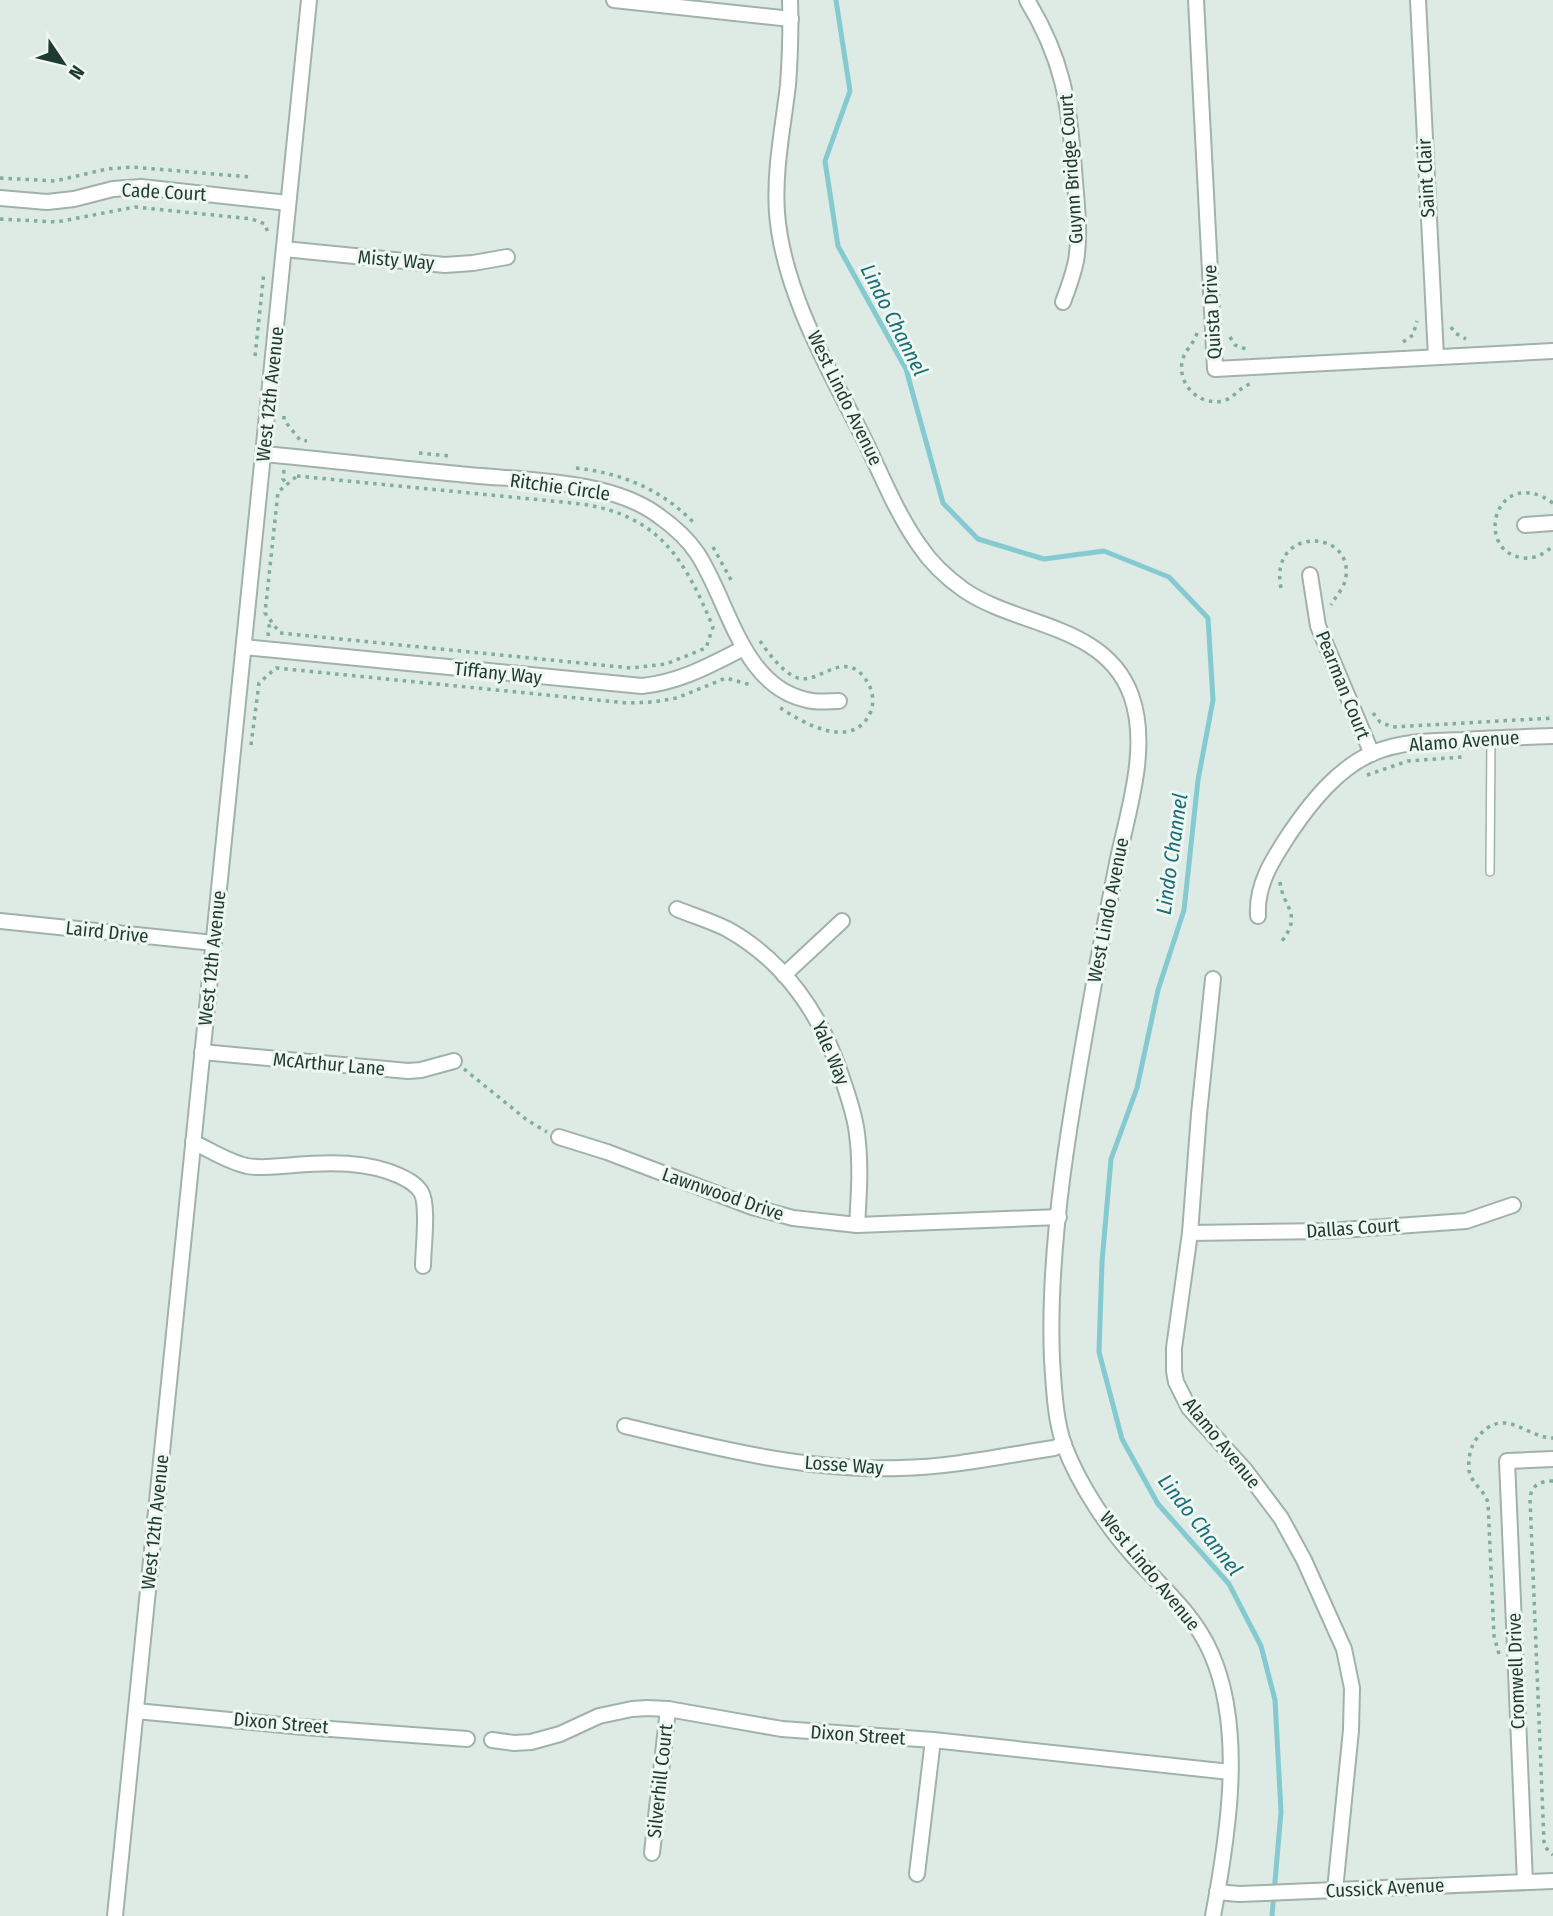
<svg xmlns="http://www.w3.org/2000/svg" width="1553" height="1916" font-family="'Fira Sans Condensed',sans-serif">
<rect width="100%" height="100%" fill="#deeae4"/>
<g fill="none" stroke-linecap="round" stroke-linejoin="round">
<!-- stream -->
<polyline stroke="#85cad1" stroke-width="5" points="836,0 850,91 825,161 838,246 906,369 943,503 978,539 1044,559 1104,551 1169,577 1208,618 1213,700 1198,780 1184,910 1158,990 1137,1088 1111,1159 1102,1262 1099,1352 1122,1439 1158,1504 1229,1584 1261,1646 1275,1700 1281,1812 1272,1916"/>
<defs>
<polyline id="service" points="1490,872 1491,738"/>
<g id="minor">
<polyline points="614,0 791,19"/>
<path d="M 790,0 C 791,28 790,57 788,85 C 783,128 774,170 777,213 C 783,292 830,371 865,441 C 882,476 897,514 919,545 C 931,563 947,578 964,590 C 1018,627 1105,624 1131,695 C 1150,747 1128,811 1117,863 C 1109,905 1100,947 1093,989 C 1072,1106 1047,1242 1052,1360 C 1054,1388 1055,1419 1064,1445 C 1079,1485 1109,1530 1138,1561 C 1165,1590 1195,1616 1211,1653 C 1245,1729 1228,1836 1213,1916"/>
<path d="M 1027,0 C 1063,59 1069,102 1074,169 C 1076,199 1081,232 1076,261 C 1073,275 1068,289 1063,302"/>
<polyline points="1196,0 1215,369 1553,351"/>
<polyline points="1418,0 1436,357"/>
<polyline points="0,198 47,202 74,199 113,189 141,187 288,203"/>
<polyline points="284,249 445,265 473,263 507,257"/>
<path d="M 264,454 C 329,460 394,468 459,474 C 520,481 609,478 659,516 C 673,526 687,538 697,553 C 729,601 741,686 807,700 C 818,703 829,701 839,701"/>
<polyline points="1525,525 1553,523"/>
<polyline points="1310,575 1318,626 1372,754"/>
<path d="M 244,647 L 642,686 C 681,682 710,665 744,648"/>
<path d="M 677,909 C 694,916 711,921 727,929 C 785,961 822,1016 842,1078 C 848,1096 855,1115 857,1134 C 861,1164 859,1195 857,1225"/>
<path d="M 1258,916 C 1256,884 1273,859 1290,833 C 1311,802 1338,768 1373,753 C 1402,741 1432,741 1462,740 C 1493,738 1523,737 1553,736"/>
<polyline points="0,921 214,943"/>
<polyline points="784,975 842,921"/>
<polyline points="1213,979 1199,1114 1190,1233 1174,1348 1174,1371 1176,1382 1189,1408 1245,1470 1281,1518 1304,1560 1344,1649 1352,1688 1351,1730 1335,1890"/>
<polyline points="202,1052 408,1071 421,1070 454,1061"/>
<polyline points="559,1137 607,1152 752,1207 793,1218 857,1225 1059,1217"/>
<path d="M 193,1142 C 210,1150 228,1162 247,1166 C 263,1169 278,1166 294,1165 C 329,1162 367,1161 400,1176 C 408,1180 416,1184 421,1192 C 429,1205 423,1249 423,1266"/>
<polyline points="1190,1233 1328,1231 1466,1221 1513,1205"/>
<path d="M 625,1426 C 715,1448 806,1471 900,1468 C 951,1467 1003,1456 1054,1448 L 1064,1444"/>
<polyline points="136,1711 303,1727 467,1739"/>
<polyline points="492,1740 514,1743 531,1742 560,1734 599,1716 632,1709 647,1708 668,1709 782,1729 933,1740 1230,1772"/>
<polyline points="652,1853 668,1709"/>
<polyline points="917,1874 933,1740"/>
<polyline points="1525,1882 1507,1461 1553,1459"/>
<polyline points="1217,1892 1239,1894 1553,1881"/>
<polyline points="115,1916 309,0"/>
</g>
</defs>
<!-- service casing -->
<use href="#service" stroke="#a1b2ab" stroke-width="10"/>
<!-- minor casing -->
<use href="#minor" stroke="#a1b2ab" stroke-width="18"/>
<!-- path -->
<g stroke="#7eae9c" stroke-width="3.5" stroke-dasharray="3.5 5" stroke-linecap="butt">
<polyline points="0,178 55,181 107,169 132,167 250,177"/>
<polyline points="0,219 57,222 135,207 252,219 265,224 268,233"/>
<polyline points="1451,327 1455,333 1466,339"/>
<path d="M 1197,333 C 1194,344 1184,351 1182,362 C 1178,386 1200,406 1223,401 C 1234,398 1240,387 1250,384"/>
<polyline points="1230,337 1235,345 1248,350"/>
<polyline points="1403,342 1413,335 1417,321"/>
<polyline points="255,356 264,272"/>
<polyline points="284,416 284,420 300,440 307,441"/>
<polyline points="419,453 450,456"/>
<path d="M 576,468 C 621,473 661,489 693,522"/>
<polyline points="284,470 283,479 287,484"/>
<path d="M 297,476 L 582,504 C 660,516 685,560 713,627 L 706,648 L 666,664 L 631,668 L 280,633 L 265,613 L 278,492 Z"/>
<path d="M 1553,503 C 1496,463 1472,551 1523,558 C 1535,559 1544,554 1553,546"/>
<polyline points="713,547 731,580"/>
<path d="M 1281,588 C 1268,527 1352,528 1346,576 C 1345,588 1336,595 1331,605"/>
<polyline points="268,636 269,626 273,623"/>
<path d="M 760,641 C 769,654 783,673 798,678 C 820,685 847,644 869,685 C 873,692 874,703 871,711 C 854,752 804,724 779,707"/>
<polyline points="1373,713 1380,722 1393,727 1553,718"/>
<polyline points="251,745 259,683 276,668 627,703 653,702 677,698 726,678 751,685"/>
<polyline points="1367,775 1408,761 1462,757"/>
<path d="M 1280,882 C 1283,908 1303,913 1282,941"/>
<polyline points="464,1069 527,1120 547,1132"/>
<path d="M 1553,1481 C 1540,1481 1531,1485 1530,1499 L 1544,1842 L 1545,1847 L 1553,1855"/>
<path d="M 1499,1654 L 1494,1636 L 1488,1503 C 1485,1490 1471,1484 1469,1470 C 1468,1459 1470,1447 1477,1438 C 1504,1404 1526,1438 1553,1438"/>
</g>
<!-- service -->
<use href="#service" stroke="#fff" stroke-width="7"/>
<!-- minor -->
<use href="#minor" stroke="#fff" stroke-width="14"/>
</g>
<g text-anchor="middle" dominant-baseline="central" stroke-width="6" stroke-linejoin="round" paint-order="stroke">
<!-- street labels -->
<g font-size="19" fill="#1f3a31" stroke="#eef7f2">
<text transform="translate(1071 169) rotate(-94)">Guynn Bridge Court</text>
<text transform="translate(1426 178) rotate(-93)">Saint Clair</text>
<text transform="translate(164 192) rotate(3)">Cade Court</text>
<text transform="translate(396 260) rotate(5)">Misty Way</text>
<text transform="translate(1212 312) rotate(-93)">Quista Drive</text>
<text transform="translate(270 394) rotate(-84)">West 12th Avenue</text>
<text transform="translate(845 398) rotate(64)">West Lindo Avenue</text>
<text transform="translate(560 487) rotate(8)">Ritchie Circle</text>
<text transform="translate(498 673) rotate(6)">Tiffany Way</text>
<text transform="translate(1343 685) rotate(68)">Pearman Court</text>
<text transform="translate(1464 741) rotate(-4)">Alamo Avenue</text>
<text transform="translate(1108 910) rotate(-79)">West Lindo Avenue</text>
<text transform="translate(107 932) rotate(6)">Laird Drive</text>
<text transform="translate(212 958) rotate(-84)">West 12th Avenue</text>
<text transform="translate(831 1053) rotate(67)">Yale Way</text>
<text transform="translate(329 1064) rotate(5)">McArthur Lane</text>
<text transform="translate(723 1194) rotate(19)">Lawnwood Drive</text>
<text transform="translate(1353 1228) rotate(-4)">Dallas Court</text>
<text transform="translate(1222 1443) rotate(51)">Alamo Avenue</text>
<text transform="translate(844 1465) rotate(4)">Losse Way</text>
<text transform="translate(155 1522) rotate(-84)">West 12th Avenue</text>
<text transform="translate(1150 1571) rotate(51)">West Lindo Avenue</text>
<text transform="translate(1516 1671) rotate(-92)">Cromwell Drive</text>
<text transform="translate(281 1723) rotate(5)">Dixon Street</text>
<text transform="translate(858 1735) rotate(4)">Dixon Street</text>
<text transform="translate(660 1781) rotate(-84)">Silverhill Court</text>
<text transform="translate(1385 1888) rotate(-3)">Cussick Avenue</text>
</g>
<!-- water labels -->
<g font-size="21" font-style="italic" fill="#1a6d76" stroke="#eef7f2">
<text transform="translate(894 320) rotate(63)">Lindo Channel</text>
<text transform="translate(1172 854) rotate(-82)">Lindo Channel</text>
<text transform="translate(1200 1525) rotate(52)">Lindo Channel</text>
</g>
</g>
<!-- north arrow -->
<g transform="translate(63 63) rotate(125)" stroke="#eef7f2" stroke-width="5" paint-order="stroke">
<path d="M0-5L12 26L0 18L-12 26Z" fill="#1f3a31"/>
<text y="-10" font-size="19" font-weight="bold" text-anchor="middle" fill="#1f3a31">N</text>
</g>
</svg>
